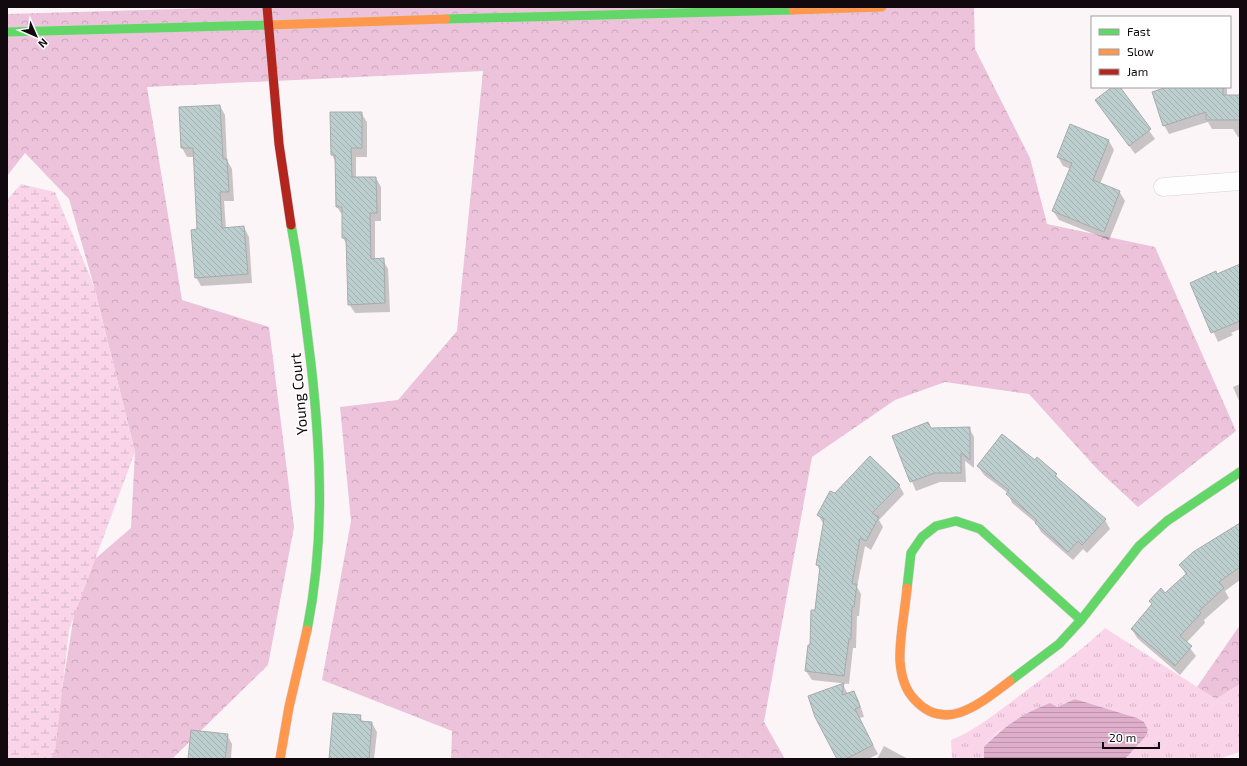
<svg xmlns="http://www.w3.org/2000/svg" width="1247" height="766" font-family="'Exo 2',sans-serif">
<defs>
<pattern id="grass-tufts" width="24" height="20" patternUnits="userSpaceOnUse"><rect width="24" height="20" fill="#fad5ea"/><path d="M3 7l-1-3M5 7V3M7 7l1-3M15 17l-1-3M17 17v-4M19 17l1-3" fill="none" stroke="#d5b6c8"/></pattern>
<pattern id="forest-crowns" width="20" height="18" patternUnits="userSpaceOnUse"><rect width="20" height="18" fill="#ecc3da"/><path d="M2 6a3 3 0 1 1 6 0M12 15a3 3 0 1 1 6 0" fill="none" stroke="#c9a6ba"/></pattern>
<pattern id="wetland-marsh" width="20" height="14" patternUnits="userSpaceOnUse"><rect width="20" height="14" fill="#fad5ea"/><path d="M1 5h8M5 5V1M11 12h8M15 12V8" fill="none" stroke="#d5b6c8"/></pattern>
<pattern id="water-rules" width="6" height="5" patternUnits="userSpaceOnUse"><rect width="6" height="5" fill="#dfaeca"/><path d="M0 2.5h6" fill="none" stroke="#be94ac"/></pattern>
<pattern id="building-back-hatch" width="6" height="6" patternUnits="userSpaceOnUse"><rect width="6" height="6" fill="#bdcece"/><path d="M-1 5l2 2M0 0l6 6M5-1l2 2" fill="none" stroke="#a1b0b0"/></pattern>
</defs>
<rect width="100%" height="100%" fill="#fbf5f8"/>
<!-- grass -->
<path fill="url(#grass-tufts)" d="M 1105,628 L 1216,699 L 1240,684 L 1240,752 L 1219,759 L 1125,759 L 1146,736 L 1144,722 L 1137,718 L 1075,699 L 999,731 L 984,747 L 984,759 L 952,759 L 951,740 C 978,729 1000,710 1023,693 C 1051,672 1080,652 1105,628 Z"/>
<!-- forest -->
<g fill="url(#forest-crowns)">
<polygon points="246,7 974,7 975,49 1030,158 1047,224 1155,247 1236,431 1138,507 1098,470 1029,394 945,382 895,400 812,457 764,722 785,759 451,759 452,731 322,680 351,521 340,407 398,400 457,331 483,71 147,87 182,300 269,327 294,527 268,665 172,759 42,759 52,752 81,571 131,528 135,452 94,286 69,199 25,153 7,176 7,14"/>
<polygon points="1240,625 1240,684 1216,699 1197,687"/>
</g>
<!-- wetland -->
<polygon fill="url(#wetland-marsh)" points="21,184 55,192 94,286 135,452 69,630 55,753 50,759 7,759 7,200"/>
<!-- water -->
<path fill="url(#water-rules)" d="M 1075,699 L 1137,718 L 1144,722 L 1148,730 L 1146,736 L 1125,759 L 984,759 L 984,747 C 1004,726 1022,714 1050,703 L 1057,707 Z"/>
<!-- shadow -->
<g fill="#0003">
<polygon points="1114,87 1118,87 1155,139 1135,154 1096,100"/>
<polygon points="1170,87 1227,87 1227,96 1240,96 1240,137 1238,137 1233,129 1212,129 1208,122 1169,134 1164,125"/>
<polygon points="220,106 225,115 227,160 232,169 234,201 224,201 226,229 244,227 249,237 252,283 201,286 196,277 198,230 195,157 187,157 182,148 180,108"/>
<polygon points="331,113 361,113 367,122 367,157 356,157 356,178 376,178 381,187 381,221 375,221 375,260 383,260 388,269 390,312 355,313 349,304 347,245 343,238 343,216 337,207 336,163 332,155"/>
<polygon points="1071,126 1109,141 1114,150 1100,184 1119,191 1125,201 1109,240 1059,220 1053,211 1071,169 1063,166 1058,157"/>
<polygon points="1240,265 1240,329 1231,333 1233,335 1218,342 1192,283 1217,275"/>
<polygon points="1240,384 1240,403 1233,387"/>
<polygon points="969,428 974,437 974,468 965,461 966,482 940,482 916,491 893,437 931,429"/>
<polygon points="1035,461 1056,475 1060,481 1105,520 1110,529 1087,553 1083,549 1073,560 1041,532 1036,523 1012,503 1008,493 984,475 978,466"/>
<polygon points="899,485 904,494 879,520 883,527 871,550 865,546 857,587 861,594 859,616 857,616 856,648 853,648 849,684 812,680 806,671 820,571 817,565 824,525 818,515 835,495"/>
<polygon points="1240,524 1240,580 1225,591 1229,598 1204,620 1205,623 1186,643 1196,656 1180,675 1137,638 1132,629 1152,605 1150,601 1165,594 1186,575 1180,565 1193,553"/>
<polygon points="843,685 848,694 854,692 859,701 864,717 859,718 878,754 868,759 838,759 816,717"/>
<polygon points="360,716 363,722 372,723 377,732 374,759 330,759"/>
<polygon points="227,735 232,744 231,759 189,759"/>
<polygon points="884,746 908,759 877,759"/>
</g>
<!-- building -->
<g fill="url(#building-back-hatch)" stroke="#a8abab">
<polygon points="1112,87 1120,87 1151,129 1129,146 1095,100"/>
<polygon points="1167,87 1223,87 1223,95 1240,95 1240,120 1206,120 1206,112 1163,126 1152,92"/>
<polygon points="220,105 223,159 227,159 229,192 220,192 222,228 244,226 248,274 195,278 191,230 197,229 193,148 181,148 179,107"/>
<polygon points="330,112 362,112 362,148 351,148 352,177 376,177 377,213 370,213 371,259 384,258 385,303 348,305 346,238 342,238 342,207 336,207 335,155 331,155"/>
<polygon points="1070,124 1109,140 1093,180 1120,191 1104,232 1052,211 1072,163 1057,157"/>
<polygon points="1240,264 1240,321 1211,333 1190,283 1216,271 1217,274"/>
<polygon points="928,422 931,428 970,427 970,460 961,453 961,473 935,473 910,482 892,436"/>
<polygon points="1002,434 1035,460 1037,457 1057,474 1055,476 1106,519 1082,545 1078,541 1068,552 1035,523 1037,520 1006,494 1009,490 977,466"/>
<polygon points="870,456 900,485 872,513 879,517 866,541 860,538 852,584 857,584 854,607 852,607 851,639 849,639 844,676 805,671 808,645 810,645 811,610 815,610 820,566 816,565 824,519 817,515 830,491 835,493"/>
<polygon points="1240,523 1240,567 1219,582 1224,588 1199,611 1201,613 1180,636 1192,646 1175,666 1131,629 1152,604 1149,601 1161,588 1165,593 1187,573 1179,565 1193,552"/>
<polygon points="844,683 842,695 854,691 860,707 855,709 873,745 846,759 837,759 815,717 808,696"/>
<polygon points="333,713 361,715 360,721 372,722 369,759 329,759"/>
<polygon points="191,730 228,734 225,759 188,759"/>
</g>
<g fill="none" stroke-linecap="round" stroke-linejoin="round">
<defs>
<polyline id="street" points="1163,187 1240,181"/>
<g id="fast">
<polyline points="446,19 793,10"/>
<polyline points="7,32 269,25"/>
<path d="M 291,225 C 300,271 305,317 311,364 C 321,453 325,541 307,630"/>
<polyline points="907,588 911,553 922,537 936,526 956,521 980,529 1081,620"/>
<polyline points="1010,681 1059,644 1081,620 1139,546 1167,521 1240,472"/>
</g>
<g id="slow">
<polyline points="793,10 882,7"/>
<polyline points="269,25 446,19"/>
<path d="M 907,588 C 905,611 899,639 900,661 C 901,675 905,690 915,700 C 946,734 982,702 1010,681"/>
<polyline points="280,759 289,707 307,630"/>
</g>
<polyline id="jam" points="267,7 279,144 291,225"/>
</defs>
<!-- street casing -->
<use href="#street" stroke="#d8d0d4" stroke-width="19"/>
<!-- fast casing -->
<use href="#fast" stroke="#d8d0d4" stroke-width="10"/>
<!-- slow casing -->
<use href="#slow" stroke="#d8d0d4" stroke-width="10"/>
<!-- jam casing -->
<use href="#jam" stroke="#d8d0d4" stroke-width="10"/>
<!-- street -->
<use href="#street" stroke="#fefefe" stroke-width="18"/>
<!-- fast -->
<use href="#fast" stroke="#63d668" stroke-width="9"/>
<!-- slow -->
<use href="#slow" stroke="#ff974d" stroke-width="9"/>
<!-- jam -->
<use href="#jam" stroke="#b3261e" stroke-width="9"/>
</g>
<g text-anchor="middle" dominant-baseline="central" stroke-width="3" stroke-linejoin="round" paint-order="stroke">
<!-- street labels -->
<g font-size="15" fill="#11090d" stroke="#fff">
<text transform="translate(298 394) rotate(-95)">Young Court</text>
</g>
</g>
<!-- border -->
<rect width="1247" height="766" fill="none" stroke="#11090d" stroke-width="16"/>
<!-- legend -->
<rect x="1091" y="16" width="140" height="72" fill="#ffffff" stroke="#a09d9e"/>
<rect x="1099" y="29" width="20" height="6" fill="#63d668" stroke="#a09d9e"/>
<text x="1127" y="36" font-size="12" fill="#11090d">Fast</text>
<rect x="1099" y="49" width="20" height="6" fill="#ff974d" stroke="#a09d9e"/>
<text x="1127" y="56" font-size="12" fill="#11090d">Slow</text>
<rect x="1099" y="69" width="20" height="6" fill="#b3261e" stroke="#a09d9e"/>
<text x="1127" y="76" font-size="12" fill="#11090d">Jam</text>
<!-- north arrow -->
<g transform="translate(36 36) rotate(135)" stroke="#ffffff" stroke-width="3" paint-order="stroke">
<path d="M0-3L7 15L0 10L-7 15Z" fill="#11090d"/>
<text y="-6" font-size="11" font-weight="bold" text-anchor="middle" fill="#11090d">N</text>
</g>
<!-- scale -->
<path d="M1103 742v6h56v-6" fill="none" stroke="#11090d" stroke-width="2"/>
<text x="1109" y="742" font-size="12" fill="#11090d" stroke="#ffffff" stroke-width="3" paint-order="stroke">20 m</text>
</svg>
